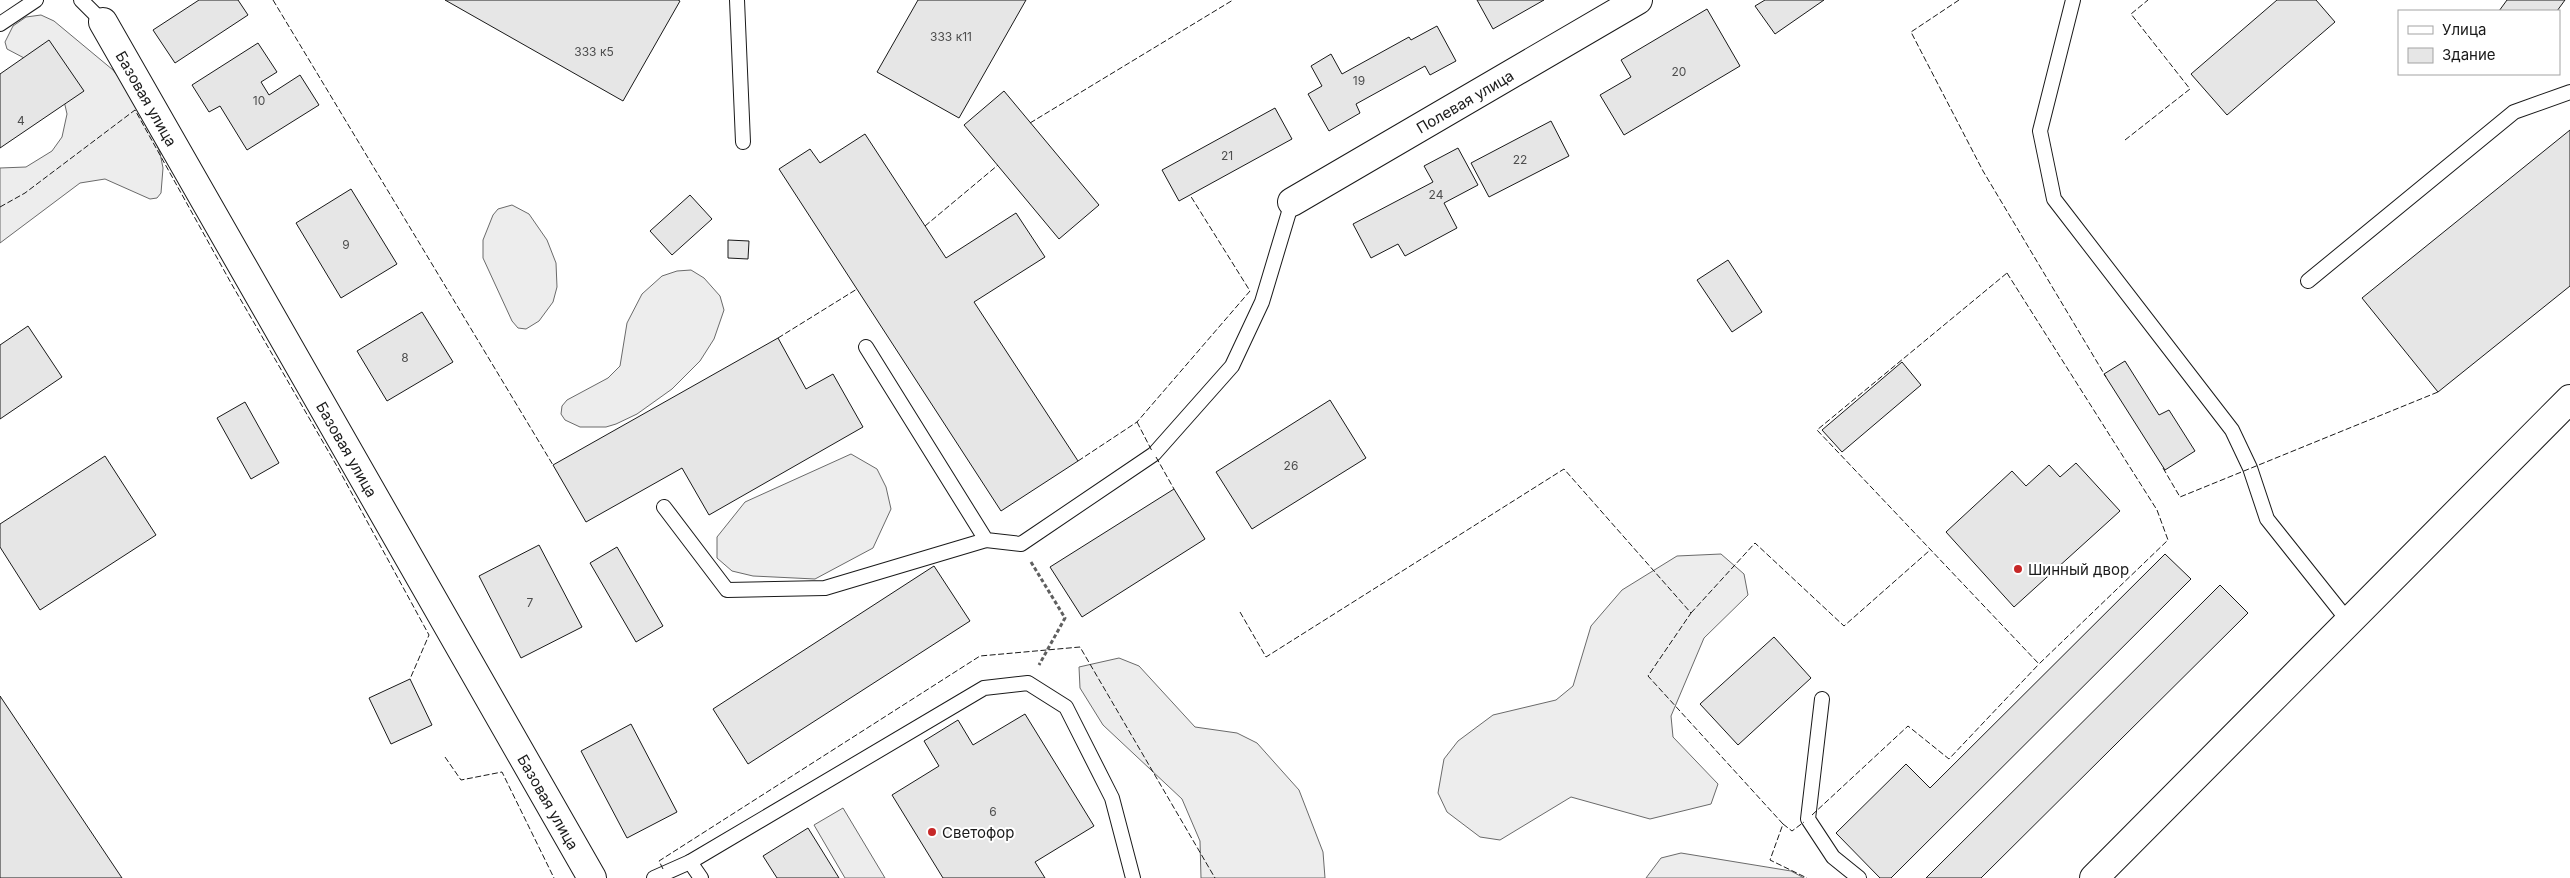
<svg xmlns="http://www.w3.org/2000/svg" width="2570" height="878" font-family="Inter,sans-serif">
<rect width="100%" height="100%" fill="#fff"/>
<!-- built -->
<g fill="#ededed" stroke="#6a6a6a">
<polygon points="41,15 54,21 113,70 143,109 160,153 163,168 161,193 157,198 150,199 105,179 80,183 0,243 0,168 26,167 52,151 62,137 67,114 60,83 45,69 7,49 5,42 13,26 26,17"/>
<polygon points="512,205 529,214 547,240 556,263 557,287 553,302 539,321 526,329 518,328 512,321 483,258 483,240 493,215 498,209"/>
<polygon points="691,270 704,278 720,296 724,310 714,339 700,361 672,389 637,414 616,424 606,427 580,427 565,420 561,414 562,406 567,400 608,378 620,366 627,323 642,294 662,276 677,271"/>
<polygon points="851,454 877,469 886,487 891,509 873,548 815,579 753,576 732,571 717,558 717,537 745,502"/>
<polygon points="1721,554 1744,574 1748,595 1704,638 1671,716 1673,737 1718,784 1711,804 1650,819 1571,797 1500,840 1480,837 1447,812 1438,793 1444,759 1458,741 1493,715 1556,700 1573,686 1591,626 1622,590 1677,556"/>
<polygon points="1119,658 1139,666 1195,727 1237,733 1257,743 1299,790 1323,852 1325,878 1201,878 1200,841 1182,799 1103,725 1080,688 1079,667"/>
<polygon points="843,808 885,878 845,878 814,825"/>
<polygon points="1681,853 1791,871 1804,878 1646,878 1661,858"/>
</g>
<!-- building -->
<g fill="#e6e6e6" stroke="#1a1a1a">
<polygon points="199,0 238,0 248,15 175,63 153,30"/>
<polygon points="445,0 678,0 680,1 623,101"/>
<polygon points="918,0 1026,0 959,118 877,72"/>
<polygon points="1477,0 1544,0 1493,29"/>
<polygon points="1765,0 1824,0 1775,34 1755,6"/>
<polygon points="2277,0 2316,0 2335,22 2227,115 2191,74"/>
<polygon points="2507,0 2565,0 2557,11 2499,11"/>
<polygon points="1707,9 1740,66 1624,135 1600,95 1631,77 1621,60"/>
<polygon points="1437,26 1456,61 1430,75 1425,66 1356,104 1360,113 1329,131 1308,94 1322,86 1311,66 1331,54 1342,74 1409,37 1411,40"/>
<polygon points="49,40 84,91 0,148 0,74"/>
<polygon points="258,43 277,72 261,82 269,95 300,75 319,105 247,150 220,106 209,112 192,85"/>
<polygon points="1004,91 1099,205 1059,239 964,125"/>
<polygon points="1275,108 1292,139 1179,201 1162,170"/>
<polygon points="1551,121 1569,156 1489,197 1471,163"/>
<polygon points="2570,130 2570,286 2438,392 2362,298"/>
<polygon points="865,134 946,258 1016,213 1045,257 974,302 1078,461 1001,511 779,169 810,149 820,163"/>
<polygon points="1458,148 1478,185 1444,203 1457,228 1405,256 1398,244 1371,258 1353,224 1433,182 1424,166"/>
<polygon points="351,189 397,264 341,298 296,223"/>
<polygon points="690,195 712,219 672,255 650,231"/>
<polygon points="728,240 749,241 748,259 728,258"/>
<polygon points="1728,260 1762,312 1732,332 1697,280"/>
<polygon points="422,312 453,362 387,401 357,351"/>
<polygon points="28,326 62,377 0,419 0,345"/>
<polygon points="778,338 806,389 833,374 863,427 709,515 682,468 586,522 553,465"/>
<polygon points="2125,361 2159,415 2169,410 2195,451 2165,470 2104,374"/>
<polygon points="1902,362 1921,385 1842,452 1822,430"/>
<polygon points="1330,400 1366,458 1252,529 1216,472"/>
<polygon points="245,402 279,463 251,479 217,418"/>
<polygon points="105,456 156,535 40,610 0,547 0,524"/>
<polygon points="2076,463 2120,511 2014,607 1946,532 2012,471 2026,486 2049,465 2060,477"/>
<polygon points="1174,489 1205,539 1082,617 1050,567"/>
<polygon points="539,545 582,627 521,658 479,576"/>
<polygon points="617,547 663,626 636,642 590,563"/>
<polygon points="2165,554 2191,579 1891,878 1880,878 1836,833 1906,764 1930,788"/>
<polygon points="934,566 970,621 748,764 713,709"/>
<polygon points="2220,585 2248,613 1981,878 1926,878"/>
<polygon points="1774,637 1811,678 1738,745 1700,704"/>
<polygon points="410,679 432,725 391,744 369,698"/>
<polygon points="0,696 122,878 0,878"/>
<polygon points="1025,714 1094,826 1035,862 1045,878 943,878 892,795 939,766 924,741 958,720 973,745"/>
<polygon points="631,724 677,812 627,838 581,751"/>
<polygon points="808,828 839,878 777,878 763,856"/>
</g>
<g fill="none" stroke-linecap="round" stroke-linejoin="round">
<defs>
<g id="service">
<polyline points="81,0 103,22"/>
<polyline points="737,0 743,142"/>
<polyline points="2073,0 2040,131 2054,199 2232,430 2250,468 2267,519 2349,622"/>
<polyline points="0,24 36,0"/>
<polyline points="2308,281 2514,112 2570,92"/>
<polyline points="866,347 986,540 1021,544 1154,454 1232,366 1262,302 1292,202"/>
<polyline points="664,507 727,590 825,588 986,540"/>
<polyline points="1822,699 1808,819 1833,857 1859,878"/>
<polyline points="654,878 690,862"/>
<polyline points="701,878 690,862 984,688 1028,683 1066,707 1112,798 1133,878"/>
</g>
<g id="minor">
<path id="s1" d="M 103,22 L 592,878"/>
<path id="s2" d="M 1292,202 L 1638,0"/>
</g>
<polyline id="secondary" points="2094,878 2570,399"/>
</defs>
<!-- service casing -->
<use href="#service" stroke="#1a1a1a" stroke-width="16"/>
<!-- minor casing -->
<use href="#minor" stroke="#1a1a1a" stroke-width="30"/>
<!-- secondary casing -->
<use href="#secondary" stroke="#1a1a1a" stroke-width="30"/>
<!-- path -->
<polyline stroke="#5f5f5f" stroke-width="3" stroke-dasharray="4 2.5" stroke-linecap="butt" points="1031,562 1065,618 1039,665"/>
<!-- service -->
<use href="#service" stroke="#fff" stroke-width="14"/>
<!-- minor -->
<use href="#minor" stroke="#fff" stroke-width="28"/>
<!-- secondary -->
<use href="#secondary" stroke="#fff" stroke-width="28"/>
<!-- fence -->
<g stroke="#1a1a1a" stroke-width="1" stroke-dasharray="6 2.5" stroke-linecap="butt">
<polyline points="273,0 553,465"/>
<polyline points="1959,0 1911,32 1983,171 2106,377"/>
<polyline points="1030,123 1233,0"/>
<polyline points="2125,140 2190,89 2131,14 2148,0"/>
<polyline points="0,207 25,193 135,110 231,283 338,468 429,635 410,679"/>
<polyline points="925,226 998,165"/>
<polygon points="2007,273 2157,510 2168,540 2039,664 1817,430"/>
<polyline points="778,338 857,289"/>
<polyline points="1137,422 1152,451"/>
<polyline points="1156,457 1174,489"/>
<polyline points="1078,461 1137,422 1250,291 1190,195"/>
<polyline points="2163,468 2180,497 2438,392"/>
<polyline points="1240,612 1266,657 1564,469 1691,613 1648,676 1783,824 1770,860 1807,878"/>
<polyline points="1691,613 1755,543 1844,626 1929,551"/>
<polyline points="445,757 461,780 502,772 554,878"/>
<polyline points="1812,815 1908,726 1949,759 2039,664"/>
<polyline points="1783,824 1792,831 1804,822"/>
<polyline points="663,869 659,861 980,656 1080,647 1215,878"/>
</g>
</g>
<!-- markers -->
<g fill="#c62828" stroke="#fff" stroke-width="2">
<circle cx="2018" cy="569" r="5"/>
<circle cx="932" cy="832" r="5"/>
</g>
<g text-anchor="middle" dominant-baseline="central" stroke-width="4" stroke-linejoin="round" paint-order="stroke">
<!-- number labels -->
<g font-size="12" fill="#4d4d4d">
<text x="951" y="36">333 к11</text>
<text x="594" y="51">333 к5</text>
<text x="1679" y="71">20</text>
<text x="1359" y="80">19</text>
<text x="259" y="100">10</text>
<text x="21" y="120">4</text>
<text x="1227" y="155">21</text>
<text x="1520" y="159">22</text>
<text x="1436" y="194">24</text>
<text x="346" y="244">9</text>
<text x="405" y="357">8</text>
<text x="1291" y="465">26</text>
<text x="530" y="602">7</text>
<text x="993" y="811">6</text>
</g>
<!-- street labels -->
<g font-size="15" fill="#1a1a1a" stroke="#fff">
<text stroke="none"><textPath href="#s1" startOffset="88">Базовая улица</textPath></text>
<text stroke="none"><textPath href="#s2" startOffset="200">Полевая улица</textPath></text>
<text stroke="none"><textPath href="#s1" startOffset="492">Базовая улица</textPath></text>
<text stroke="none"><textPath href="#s1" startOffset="898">Базовая улица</textPath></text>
</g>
<!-- poi labels -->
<g font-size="15" fill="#1a1a1a" stroke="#fff" text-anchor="start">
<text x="2028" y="569">Шинный двор</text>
<text x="942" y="832">Светофор</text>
</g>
</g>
<!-- legend -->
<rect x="2398" y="10" width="162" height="65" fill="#ffffff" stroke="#a3a3a3"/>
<rect x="2408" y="26" width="25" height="8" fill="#ffffff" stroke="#a3a3a3"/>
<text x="2442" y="35" font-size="15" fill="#1a1a1a">Улица</text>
<rect x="2408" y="48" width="25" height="15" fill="#e6e6e6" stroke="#a3a3a3"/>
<text x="2442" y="60" font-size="15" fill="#1a1a1a">Здание</text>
</svg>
